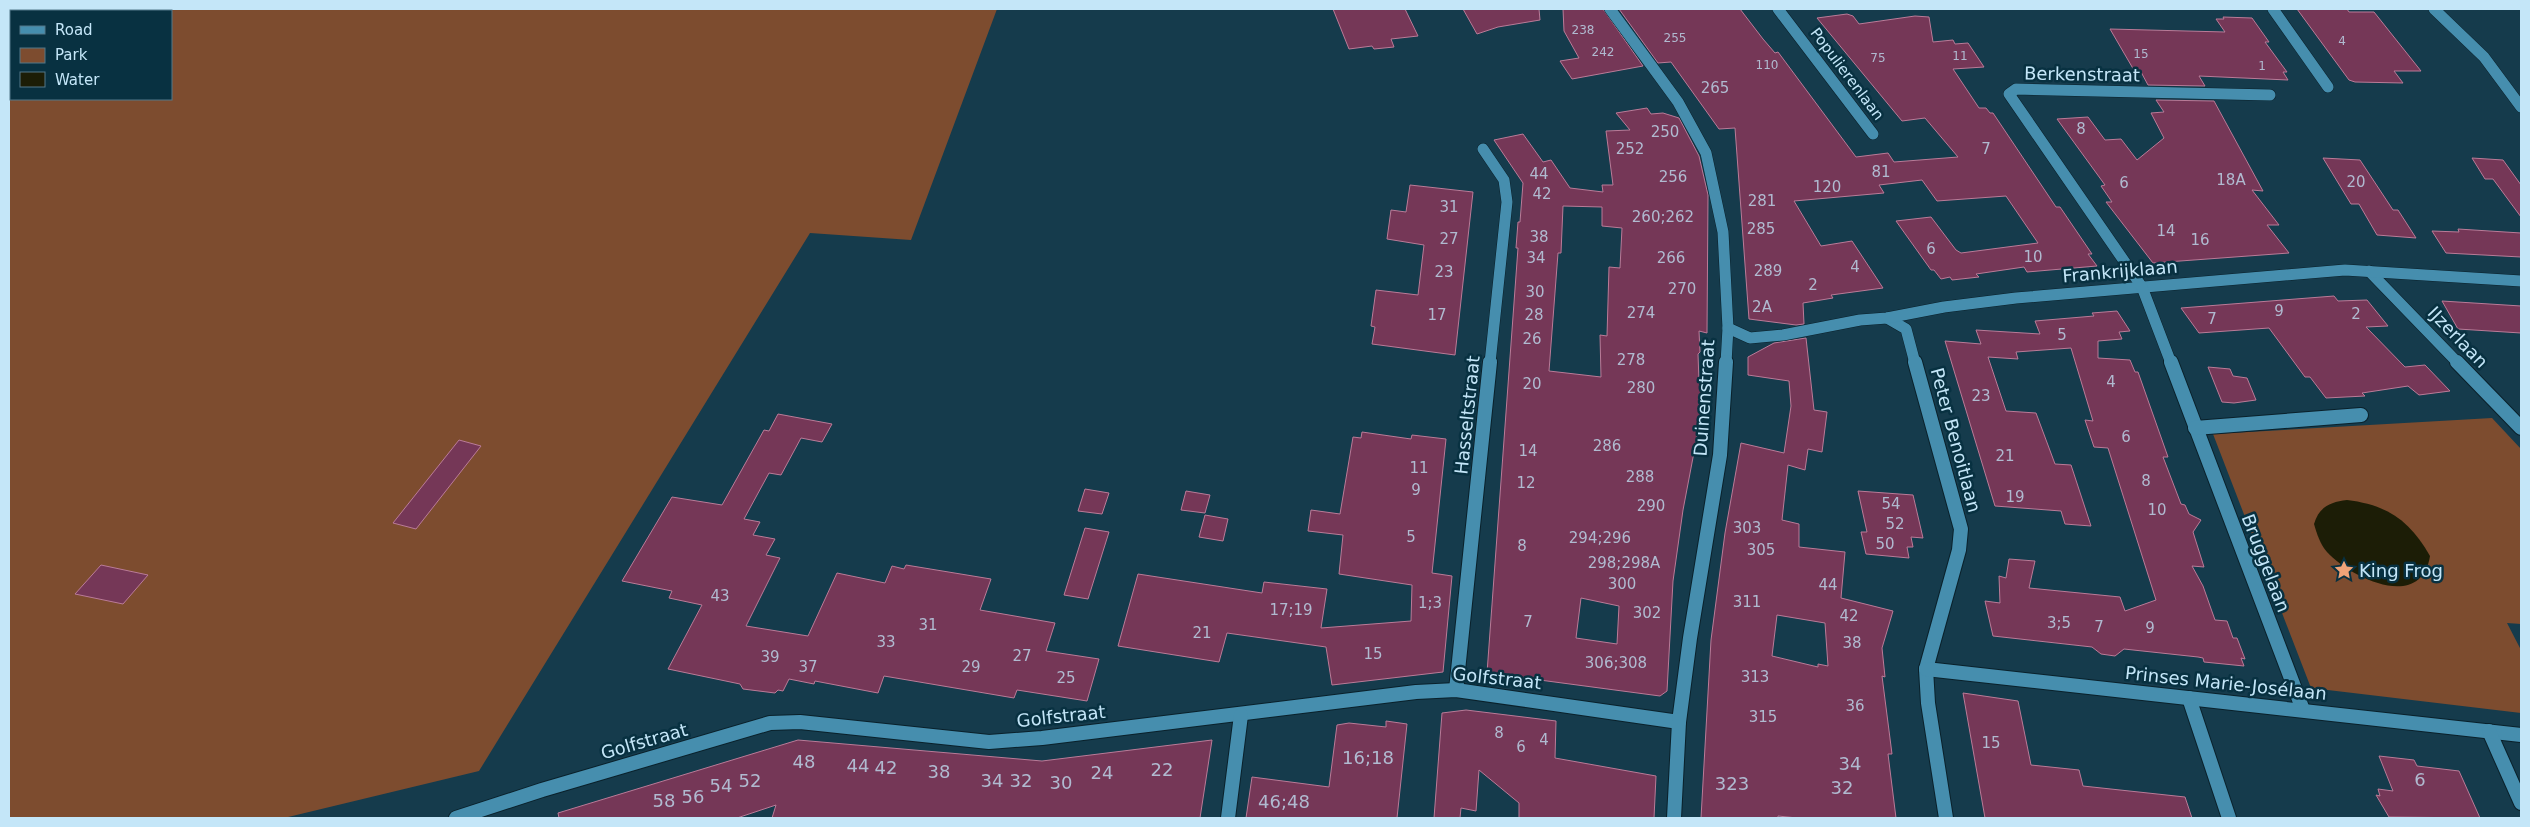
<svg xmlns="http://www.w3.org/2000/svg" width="2530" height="827" font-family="'DejaVu Sans',sans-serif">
<rect width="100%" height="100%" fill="#153b4c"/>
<!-- green -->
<g fill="#7d4c2f" fill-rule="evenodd">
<path d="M 9,9 L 997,9 L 911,240 L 810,233 L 479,771 L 284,818 L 9,818 ZM 11,11 L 171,11 L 171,99 L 11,99 Z"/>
<polygon points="2492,418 2521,449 2521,624 2507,623 2521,650 2521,713 2311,688 2213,434"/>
</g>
<!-- water -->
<path fill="#1c1d06" d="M 2347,500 C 2388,505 2410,521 2430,556 C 2421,612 2351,578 2327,552 C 2320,544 2317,534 2314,524 C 2319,507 2330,502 2347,500 Z"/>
<!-- building -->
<g fill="#753757" stroke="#ba7b98" fill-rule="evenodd">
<polygon points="1333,9 1405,9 1418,36 1391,39 1394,47 1374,49 1372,46 1349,49"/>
<polygon points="1463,9 1539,9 1540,20 1498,27 1477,34"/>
<polygon points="1563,9 1603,9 1643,66 1572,79 1560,61 1579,58 1564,31"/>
<polygon points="1619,9 1740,9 1763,39 1775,53 1778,52 1856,157 1888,153 1894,162 1958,157 1925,118 1902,121 1817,18 1847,14 1853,16 1859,24 1915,16 1929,17 1933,42 1953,40 1955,44 1968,43 1984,67 1953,69 1979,108 1986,108 1990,113 1993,113 2056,207 2060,207 2092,254 2088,254 2097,266 2027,272 2024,267 1976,274 1979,277 1952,280 1950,277 1941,279 1934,270 1931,270 1896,221 1931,217 1956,250 1961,253 2038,243 2006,196 1937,201 1922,180 1879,185 1884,193 1794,201 1821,246 1852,241 1883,288 1831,295 1833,298 1803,303 1804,324 1796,325 1749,319 1735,128 1719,129 1671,62 1658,63"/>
<polygon points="2297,9 2347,9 2349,12 2374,12 2421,71 2394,71 2403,83 2355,82 2349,80"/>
<polygon points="2223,17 2252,18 2269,42 2265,42 2287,72 2283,72 2288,80 2199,76 2205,86 2148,85 2141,72 2135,72 2110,29 2225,32 2216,19 2224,19"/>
<polygon points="2156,100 2214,101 2263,191 2252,190 2279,225 2267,225 2289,253 2153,263 2106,202 2112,202 2101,186 2105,185 2057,119 2088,117 2105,140 2121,139 2137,160 2164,138 2151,113 2164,112"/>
<path d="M 1647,108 L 1651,114 L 1663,113 L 1679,118 L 1699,156 L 1708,195 L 1707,333 L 1699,331 L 1700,352 L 1698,354 L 1699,382 L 1707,384 L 1683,510 L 1673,581 L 1667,691 L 1660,696 L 1487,673 L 1518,248 L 1516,248 L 1518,222 L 1520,222 L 1523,183 L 1494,140 L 1523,134 L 1543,162 L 1551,160 L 1570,188 L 1603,192 L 1602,185 L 1613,185 L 1606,131 L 1630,130 L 1616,113 ZM 1563,206 L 1602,207 L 1602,226 L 1622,228 L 1620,268 L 1609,267 L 1607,336 L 1600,335 L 1601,377 L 1549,371 L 1558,253 L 1561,253 ZM 1581,598 L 1619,606 L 1617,644 L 1576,638 Z"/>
<polygon points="2323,158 2360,160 2393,210 2398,210 2416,238 2377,235 2359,204 2351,204"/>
<polygon points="2472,158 2503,160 2521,185 2521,217 2493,179 2485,179"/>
<polygon points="1410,185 1473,192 1455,355 1372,344 1375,327 1371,326 1376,290 1418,295 1424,245 1387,239 1391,210 1406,212"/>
<polygon points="2458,229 2521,233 2521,257 2446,253 2432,231 2459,232"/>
<polygon points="2334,296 2338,301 2367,300 2388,326 2366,327 2405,367 2425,365 2450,391 2419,395 2408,386 2362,393 2365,396 2326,398 2310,377 2305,377 2269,328 2199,333 2181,308"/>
<polygon points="2442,301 2521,306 2521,333 2458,329"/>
<polygon points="2117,311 2130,331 2119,332 2122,339 2098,341 2098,358 2130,360 2135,372 2138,372 2168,457 2163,457 2181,504 2185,505 2189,514 2201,520 2193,532 2204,567 2192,566 2203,586 2215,620 2227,621 2233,638 2237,638 2245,659 2241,658 2244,666 2204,662 2203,658 2198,657 2124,649 2115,656 2101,654 2092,647 1993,636 1985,601 2000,603 1999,576 2006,578 2009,559 2035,561 2029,588 2120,597 2125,611 2156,600 2108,448 2094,447 2085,420 2093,421 2071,348 2016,352 2018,359 1988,357 2006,411 2036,413 2055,464 2071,465 2091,526 2065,524 2061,511 1995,506 1945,341 1981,344 1976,330 2040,334 2035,321 2094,316 2092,313"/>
<path d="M 1806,338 L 1814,410 L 1827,412 L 1822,452 L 1808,449 L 1805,470 L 1788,465 L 1782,520 L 1799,524 L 1799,547 L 1845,552 L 1841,598 L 1893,611 L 1882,648 L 1885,677 L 1882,676 L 1892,754 L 1888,754 L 1896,818 L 1797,818 L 1778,816 L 1778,818 L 1701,818 L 1711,640 L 1725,533 L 1741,443 L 1784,453 L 1791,406 L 1789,381 L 1748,375 L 1748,357 L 1774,343 ZM 1777,615 L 1825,623 L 1828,666 L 1818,664 L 1818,667 L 1772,656 Z"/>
<polygon points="2208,367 2230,369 2233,376 2247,378 2256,400 2234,403 2222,402"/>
<polygon points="778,414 832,424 822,442 801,438 781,475 769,473 744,519 760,522 753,535 775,539 766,555 780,558 746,626 808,636 837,573 885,583 892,566 904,569 906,565 991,579 980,610 1055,623 1046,651 1099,659 1087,701 1017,690 1014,698 884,676 878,693 815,681 814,684 789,679 783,691 778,690 775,693 743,689 740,684 668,669 702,605 669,598 672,591 622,581 672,497 722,505 764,430 769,431"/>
<polygon points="1362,432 1411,439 1412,435 1446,439 1432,573 1452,576 1443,672 1332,685 1326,647 1227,633 1219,662 1118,646 1138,574 1262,593 1264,582 1327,589 1321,628 1411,621 1412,585 1339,574 1343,535 1308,531 1311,510 1340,514 1353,437 1361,438"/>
<polygon points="459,440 481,446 416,529 393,523"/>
<polygon points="1085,489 1109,493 1102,514 1078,511"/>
<polygon points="1186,491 1210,495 1205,513 1181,510"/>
<polygon points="1858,491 1913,495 1923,538 1911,537 1913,547 1907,547 1909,558 1866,554 1861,532 1867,532"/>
<polygon points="1205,515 1228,519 1223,541 1199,537"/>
<polygon points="1085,528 1109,532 1088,599 1064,595"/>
<polygon points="101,565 148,575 123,604 75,594"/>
<polygon points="1963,693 2018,701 2031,765 2079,770 2083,786 2185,797 2192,818 1985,818"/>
<polygon points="1466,710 1556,721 1555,758 1656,776 1654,818 1519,818 1519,803 1479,770 1476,811 1461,808 1460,818 1434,818 1442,713"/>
<polygon points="1386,721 1407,724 1397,818 1246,818 1252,777 1329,787 1337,725 1349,723 1386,727"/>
<polygon points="798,740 1042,761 1212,740 1200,818 772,818 776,805 737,818 559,818 558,813"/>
<polygon points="2379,756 2414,760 2417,766 2459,771 2480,818 2389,817 2376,795 2380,796 2378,789 2393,791"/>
</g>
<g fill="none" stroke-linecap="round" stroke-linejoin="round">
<defs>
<g id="minor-far1">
<polyline points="1610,9 1678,102 1706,153 1723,232 1728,328 1726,363"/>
<polyline points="1778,9 1873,134"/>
<polyline points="2273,9 2328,87"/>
<polyline points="2434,9 2484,57 2521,107"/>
<polyline points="1483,149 1504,180 1507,202 1490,363"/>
<polyline points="2369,271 2458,363"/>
<polyline points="1887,318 1906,329 1915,363"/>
<polyline points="1728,328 1750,338 1783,335 1860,320 1887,318 1944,307 2016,298 2345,270 2521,281"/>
<polyline points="2171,363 2142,287 2009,94 2016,89 2270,95"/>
</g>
<g id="minor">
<polyline points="1915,362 1961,529 1959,550 1926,669 1928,703 1946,818"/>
<polyline points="2171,362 2303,710"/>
<polyline points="2457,362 2521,428"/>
<polyline points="2195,428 2361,415"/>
<polyline points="1926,669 2521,735"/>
<polyline points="1456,690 1490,362"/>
<polyline points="2189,698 2229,818"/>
<polyline points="2489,731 2521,803"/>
<polyline points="456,818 542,790 770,723 800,722 989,742 1042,738 1416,692 1456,690 1679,722"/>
<polyline points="1228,818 1241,715"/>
<polyline points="1674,818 1679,722 1690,638 1720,455 1726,362"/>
</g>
</defs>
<!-- minor-far1 casing -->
<use href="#minor-far1" stroke="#0a212b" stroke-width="12"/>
<!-- minor casing -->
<use href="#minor" stroke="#0a212b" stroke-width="16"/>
<!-- minor-far1 -->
<use href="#minor-far1" stroke="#468eae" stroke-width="11"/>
<!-- minor -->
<use href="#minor" stroke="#468eae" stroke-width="14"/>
</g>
<!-- icons -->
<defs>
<symbol id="sight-bare" viewBox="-9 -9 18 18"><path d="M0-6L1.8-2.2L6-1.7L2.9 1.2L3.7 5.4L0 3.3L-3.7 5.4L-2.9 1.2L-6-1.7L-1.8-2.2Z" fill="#efa378" stroke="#083141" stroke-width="2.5" paint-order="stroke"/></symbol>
</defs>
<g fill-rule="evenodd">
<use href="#sight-bare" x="2330" y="556" width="28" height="28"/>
</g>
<g text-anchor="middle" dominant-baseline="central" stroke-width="5" stroke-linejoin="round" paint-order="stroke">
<!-- far-number labels -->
<g font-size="12" fill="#b0bad0">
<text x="1583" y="30">238</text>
<text x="1675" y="38">255</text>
<text x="2342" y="41">4</text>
<text x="1603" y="52">242</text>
<text x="2141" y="54">15</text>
<text x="1960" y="56">11</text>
<text x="1878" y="58">75</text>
<text x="1767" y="65">110</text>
<text x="2262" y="66">1</text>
</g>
<!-- far-street labels -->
<g font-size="15" fill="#c4e6f8" stroke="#083141">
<text transform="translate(1847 74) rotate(53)">Populierenlaan</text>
</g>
<!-- number labels -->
<g font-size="15" fill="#b0bad0">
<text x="1715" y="88">265</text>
<text x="2081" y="129">8</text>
<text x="1665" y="132">250</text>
<text x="1630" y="149">252</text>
<text x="1986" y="149">7</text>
<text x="1881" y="172">81</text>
<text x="1539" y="174">44</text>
<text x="1673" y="177">256</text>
<text x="2231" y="180">18A</text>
<text x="2356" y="182">20</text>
<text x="2124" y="183">6</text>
<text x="1827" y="187">120</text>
<text x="1542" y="194">42</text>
<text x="1762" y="201">281</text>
<text x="1449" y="207">31</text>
<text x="1663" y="217">260;262</text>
<text x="1761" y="229">285</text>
<text x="2166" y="231">14</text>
<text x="1539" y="237">38</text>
<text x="1449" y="239">27</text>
<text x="2200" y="240">16</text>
<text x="1931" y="249">6</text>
<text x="2033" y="257">10</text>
<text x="1536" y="258">34</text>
<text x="1671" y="258">266</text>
<text x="1855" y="267">4</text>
<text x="1768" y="271">289</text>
<text x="1444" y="272">23</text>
<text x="1813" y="285">2</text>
<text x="1682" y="289">270</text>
<text x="1535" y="292">30</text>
<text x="1762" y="307">2A</text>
<text x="2279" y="311">9</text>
<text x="1641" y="313">274</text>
<text x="2356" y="314">2</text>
<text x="1437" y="315">17</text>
<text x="1534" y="315">28</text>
<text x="2212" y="319">7</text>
<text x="2062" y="335">5</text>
<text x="1532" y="339">26</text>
<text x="1631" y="360">278</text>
<text x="2111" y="382">4</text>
<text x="1532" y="384">20</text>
<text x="1641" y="388">280</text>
<text x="1981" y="396">23</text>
<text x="2126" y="437">6</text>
<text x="1607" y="446">286</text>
<text x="1528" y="451">14</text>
<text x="2005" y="456">21</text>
<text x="1419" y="468">11</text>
<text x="1640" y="477">288</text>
<text x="2146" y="481">8</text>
<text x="1526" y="483">12</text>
<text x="1416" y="490">9</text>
<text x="2015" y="497">19</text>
<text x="1891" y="504">54</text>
<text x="1651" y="506">290</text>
<text x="2157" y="510">10</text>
<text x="1895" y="524">52</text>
<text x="1747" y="528">303</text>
<text x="1411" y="537">5</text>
<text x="1600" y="538">294;296</text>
<text x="1885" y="544">50</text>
<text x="1522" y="546">8</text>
<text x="1761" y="550">305</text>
<text x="1624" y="563">298;298A</text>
<text x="1622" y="584">300</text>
<text x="1828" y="585">44</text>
<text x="720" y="596">43</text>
<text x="1747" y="602">311</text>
<text x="1430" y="603">1;3</text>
<text x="1291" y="610">17;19</text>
<text x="1647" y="613">302</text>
<text x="1849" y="616">42</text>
<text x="1528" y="622">7</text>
<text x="2059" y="623">3;5</text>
<text x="928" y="625">31</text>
<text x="2099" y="627">7</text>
<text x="2150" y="628">9</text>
<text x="1202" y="633">21</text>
<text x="886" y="642">33</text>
<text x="1852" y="643">38</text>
<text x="1373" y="654">15</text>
<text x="1022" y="656">27</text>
<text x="770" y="657">39</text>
<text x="1616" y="663">306;308</text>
<text x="808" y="667">37</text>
<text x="971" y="667">29</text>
<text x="1755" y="677">313</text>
<text x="1066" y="678">25</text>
<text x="1855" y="706">36</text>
<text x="1763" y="717">315</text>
<text x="1499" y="733">8</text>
<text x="1544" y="740">4</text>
<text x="1991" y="743">15</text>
<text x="1521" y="747">6</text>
</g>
<!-- street labels -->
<g font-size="18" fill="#c4e6f8" stroke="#083141">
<text transform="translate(2082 74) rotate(1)">Berkenstraat</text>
<text transform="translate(2120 271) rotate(-5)">Frankrijklaan</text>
<text transform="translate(2458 337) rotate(46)">IJzerlaan</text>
<text transform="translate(1704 398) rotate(-86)">Duinenstraat</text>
<text transform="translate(1467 415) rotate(-84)">Hasseltstraat</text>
<text transform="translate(1956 440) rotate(75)">Peter Benoitlaan</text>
<text transform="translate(2266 563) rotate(69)">Bruggelaan</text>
<text transform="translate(1497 678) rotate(6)">Golfstraat</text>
<text transform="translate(2226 683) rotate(6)">Prinses Marie-Josélaan</text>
<text transform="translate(1061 716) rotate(-6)">Golfstraat</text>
<text transform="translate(644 741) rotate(-16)">Golfstraat</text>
</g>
<!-- poi labels -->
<g font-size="18" fill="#c4e6f8" stroke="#083141" text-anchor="start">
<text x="2359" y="570">King Frog</text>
</g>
<!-- near-number labels -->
<g font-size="18" fill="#b0bad0">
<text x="1368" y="757">16;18</text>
<text x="804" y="761">48</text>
<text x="1850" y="763">34</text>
<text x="858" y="765">44</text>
<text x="886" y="767">42</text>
<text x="1162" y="769">22</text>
<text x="939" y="771">38</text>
<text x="1102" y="772">24</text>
<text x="2420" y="779">6</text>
<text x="750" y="780">52</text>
<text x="992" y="780">34</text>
<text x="1021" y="780">32</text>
<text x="1061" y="782">30</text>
<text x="1732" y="783">323</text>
<text x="721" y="785">54</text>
<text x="1842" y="787">32</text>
<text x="693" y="796">56</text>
<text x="664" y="800">58</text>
<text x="1284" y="801">46;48</text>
</g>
</g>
<!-- border -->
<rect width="2530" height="827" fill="none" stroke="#c4e6f8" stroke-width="20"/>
<!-- legend -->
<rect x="10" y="10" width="162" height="90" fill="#083141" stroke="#53798a"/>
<rect x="20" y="26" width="25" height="8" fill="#468eae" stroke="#53798a"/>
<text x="55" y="35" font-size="15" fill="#c4e6f8">Road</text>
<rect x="20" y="48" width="25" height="15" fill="#7d4c2f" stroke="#53798a"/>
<text x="55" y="60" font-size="15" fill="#c4e6f8">Park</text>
<rect x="20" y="72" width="25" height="15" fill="#1c1d06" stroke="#53798a"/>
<text x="55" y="85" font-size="15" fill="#c4e6f8">Water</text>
</svg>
